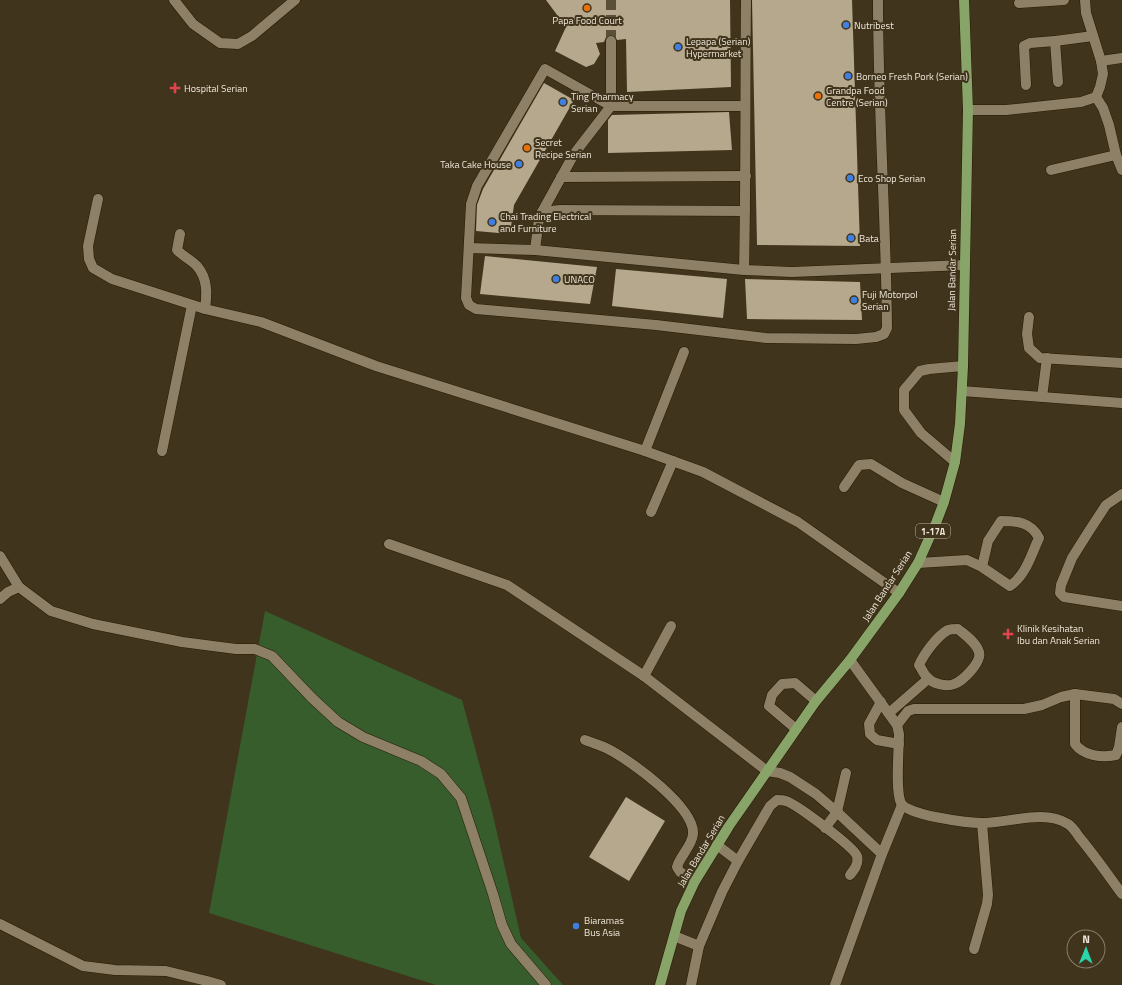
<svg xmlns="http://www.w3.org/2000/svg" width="1122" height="985" font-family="'Titillium Web',sans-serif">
<rect width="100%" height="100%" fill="#40341c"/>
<!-- green -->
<polygon fill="#375d2c" points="265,611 462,700 492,811 521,938 563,985 436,985 209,913"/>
<!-- building -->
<g fill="#b6a88c">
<polygon points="546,0 730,0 731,87 627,92 626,39 617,40 615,36 611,35 606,37 604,42 596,43 600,54 594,64 586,67 555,51 566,27"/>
<polygon points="752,0 852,0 860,246 757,245"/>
<polygon points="544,83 574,100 514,205 510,234 476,231 477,205 483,189"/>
<polygon points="729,112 732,150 608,153 608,120 612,115"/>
<polygon points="485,256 597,267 590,304 480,294"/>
<polygon points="616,269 727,279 723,318 612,306"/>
<polygon points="745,279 860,282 862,320 747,319"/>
<polygon points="626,797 665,821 629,881 589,857"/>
</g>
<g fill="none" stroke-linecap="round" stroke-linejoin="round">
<!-- minor-tunnel -->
<polyline stroke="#5a4f38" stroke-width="10" stroke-dasharray="10 5" stroke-linecap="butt" points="611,0 611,41"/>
<defs>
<g id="minor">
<polyline points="174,0 193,24 220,43 238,44 252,36 295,0"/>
<polyline points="1085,0 1086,13 1101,61 1103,74 1100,87 1096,97"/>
<polyline points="1019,3 1064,0"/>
<path d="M 611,41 L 611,106 L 545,69 L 477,186 L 471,204 L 466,298 L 469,305 L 476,309 L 656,325 L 766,338 L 856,339 L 876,337 L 884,334 L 887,328 C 886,219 878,109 878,0"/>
<polyline points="1101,61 1122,58"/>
<polyline points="1058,82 1055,41 1093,36"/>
<polyline points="1026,85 1024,46 1030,43 1055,41"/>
<polyline points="745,106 611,106 574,154 542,212 539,218 535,250 744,270 792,272 964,265"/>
<polyline points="968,110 1006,110 1081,102 1096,97 1103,108 1109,125 1116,155 1122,170"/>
<polyline points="1051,170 1116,155"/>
<polyline points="561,177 746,176"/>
<polyline points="98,199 88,246 89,259 93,268 112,279 205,309 261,322 376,366 645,451 703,472 798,522 899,593"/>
<polyline points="542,212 560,210 745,211"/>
<path d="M 180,234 L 177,250 C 183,256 191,260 197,266 C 208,279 207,294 205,309"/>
<polyline points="469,248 535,250"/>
<path d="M 744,270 C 746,180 745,90 746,0"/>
<polyline points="1029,317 1027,334 1029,348 1040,358 1122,363"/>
<polyline points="962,391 1122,403"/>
<polyline points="1042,397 1047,358"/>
<polyline points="162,451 192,305"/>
<polyline points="645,451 684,352"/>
<polyline points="955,462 921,433 904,410 904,390 920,371 929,369 963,366"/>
<polyline points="844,487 859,465 871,464 902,483 944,502"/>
<polyline points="1122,494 1106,505 1089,531 1072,558 1061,585 1060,593 1064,597 1122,606"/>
<polyline points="651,512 673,461"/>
<polyline points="389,544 507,585 644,676 767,771 780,773 790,777 816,794 837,812 882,854"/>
<polyline points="0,556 19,587 51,611 93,624 182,642 236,649 255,649 272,656 312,698 338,722 363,737 421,761 441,774 461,798 493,894 502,925 511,944 546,985"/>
<path d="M 918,563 L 967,560 L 982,567 L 1010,586 C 1026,575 1031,555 1039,538 C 1031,522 1017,521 1001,521 L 988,541 L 982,567"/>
<polyline points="0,599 8,592 19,587"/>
<path d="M 958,629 C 965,635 976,642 979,652 C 982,662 963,681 954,684 C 947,687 933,684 928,678 C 924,675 922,669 919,665 C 924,654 937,636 948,630 C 951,629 955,629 958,629 Z"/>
<path d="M 850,660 L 897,725 L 899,734 C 899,749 895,791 901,803 C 906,815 968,823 982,823 C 1009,823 1044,809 1068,824 C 1073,827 1077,834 1080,838 C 1095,856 1108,875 1122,894"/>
<polyline points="644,676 671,626"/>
<path d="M 1075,694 L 1075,744 C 1084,756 1102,758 1116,755 L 1119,747 L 1122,727"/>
<polyline points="881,702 869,724 870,734 877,740 899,744"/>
<polyline points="889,713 928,679"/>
<polyline points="897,725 908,711 914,709 1024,709 1042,705 1061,697 1075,694 1114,699 1122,704"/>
<polyline points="796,729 769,706 772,695 782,684 795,683 816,701"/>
<path d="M 585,740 C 592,743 601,745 608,749 C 630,760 695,807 693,834 C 692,846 680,856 677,867 L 680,872 L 695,881"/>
<polyline points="825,828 837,812 846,773"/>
<polyline points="717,845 738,861"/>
<polyline points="0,924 83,966 115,970 166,971 207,981 221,985"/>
<polyline points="674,936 699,946"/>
<polyline points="974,949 987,904 988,895 982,823"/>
<path d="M 691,985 L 699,946 L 722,892 L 738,861 L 770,806 L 777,800 C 780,800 783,800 786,801 C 796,804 854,847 857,856 C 859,864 854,870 850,875"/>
<polyline points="835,985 882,854 902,805"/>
</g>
<polyline id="major" points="660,985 681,911 695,881 729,826 816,701 850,660 899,593 918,563 936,523 944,502 955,462 960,424 963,366 968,110 964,0"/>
</defs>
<!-- minor casing -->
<use href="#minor" stroke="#261b04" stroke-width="11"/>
<!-- major casing -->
<use href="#major" stroke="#261b04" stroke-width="11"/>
<!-- minor -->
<use href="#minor" stroke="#8e8066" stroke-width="10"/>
<!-- major -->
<use href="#major" stroke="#88a469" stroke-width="10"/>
</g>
<!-- markers -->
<g fill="#e8710a" stroke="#40341c" stroke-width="1.5">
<circle cx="587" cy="8" r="4"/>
<circle cx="818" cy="96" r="4"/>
<circle cx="527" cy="148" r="4"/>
</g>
<g fill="#3f7fe0" stroke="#40341c" stroke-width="1.5">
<circle cx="846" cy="25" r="4"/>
<circle cx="678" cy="47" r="4"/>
<circle cx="848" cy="76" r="4"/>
<circle cx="563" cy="102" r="4"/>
<circle cx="519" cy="164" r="4"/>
<circle cx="850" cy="178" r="4"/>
<circle cx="492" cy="222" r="4"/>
<circle cx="851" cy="238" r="4"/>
<circle cx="556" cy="279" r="4"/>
<circle cx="854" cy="300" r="4"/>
<circle cx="576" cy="926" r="4"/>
</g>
<g fill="#e0444e" stroke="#40341c" stroke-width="1.5">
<path d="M173 82h4v4h4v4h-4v4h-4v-4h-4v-4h4z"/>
<path d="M1006 628h4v4h4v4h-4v4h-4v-4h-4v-4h4z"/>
</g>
<g text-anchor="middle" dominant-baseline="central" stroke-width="4" stroke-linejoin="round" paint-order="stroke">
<!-- shield labels -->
<rect fill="#40341c" stroke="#bab1a0" stroke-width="1" x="916" y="524" width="34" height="14" rx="3"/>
<g font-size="9" font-weight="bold" fill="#efe7d9">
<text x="933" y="531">1-17A</text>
</g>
<!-- poi labels -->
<g font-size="10" fill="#efe7d9" stroke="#40341c" text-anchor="start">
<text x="587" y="20" text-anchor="middle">Papa Food Court</text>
<text x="854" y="25">Nutribest</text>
<text x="686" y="41">Lepapa (Serian)<tspan x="686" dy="12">Hypermarket</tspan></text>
<text x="856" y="76">Borneo Fresh Pork (Serian)</text>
<text x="184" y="88">Hospital Serian</text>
<text x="826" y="90">Grandpa Food<tspan x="826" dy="12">Centre (Serian)</tspan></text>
<text x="571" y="96">Ting Pharmacy<tspan x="571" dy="12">Serian</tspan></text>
<text x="535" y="142">Secret<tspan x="535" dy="12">Recipe Serian</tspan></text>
<text x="511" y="164" text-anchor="end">Taka Cake House</text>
<text x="858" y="178">Eco Shop Serian</text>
<text x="500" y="216">Chai Trading Electrical<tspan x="500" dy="12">and Furniture</tspan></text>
<text x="859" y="238">Bata</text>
<text x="564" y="279">UNACO</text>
<text x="862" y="294">Fuji Motorpol<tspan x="862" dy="12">Serian</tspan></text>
<text x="1017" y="628">Klinik Kesihatan<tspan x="1017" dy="12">Ibu dan Anak Serian</tspan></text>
<text x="584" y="920">Biaramas<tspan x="584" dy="12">Bus Asia</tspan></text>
</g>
<!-- street labels -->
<g font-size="10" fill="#efe7d9" stroke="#40341c">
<text transform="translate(952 270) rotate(-89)">Jalan Bandar Serian</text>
<text transform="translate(887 586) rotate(-57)">Jalan Bandar Serian</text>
<text transform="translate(701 851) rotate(-59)">Jalan Bandar Serian</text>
</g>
</g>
<!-- north arrow -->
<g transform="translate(1086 949) rotate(1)"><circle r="19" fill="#40341c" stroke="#867c68"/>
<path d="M0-3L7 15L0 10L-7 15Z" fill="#2ad5ac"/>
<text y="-6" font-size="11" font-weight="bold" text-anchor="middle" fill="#efe7d9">N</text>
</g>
</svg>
